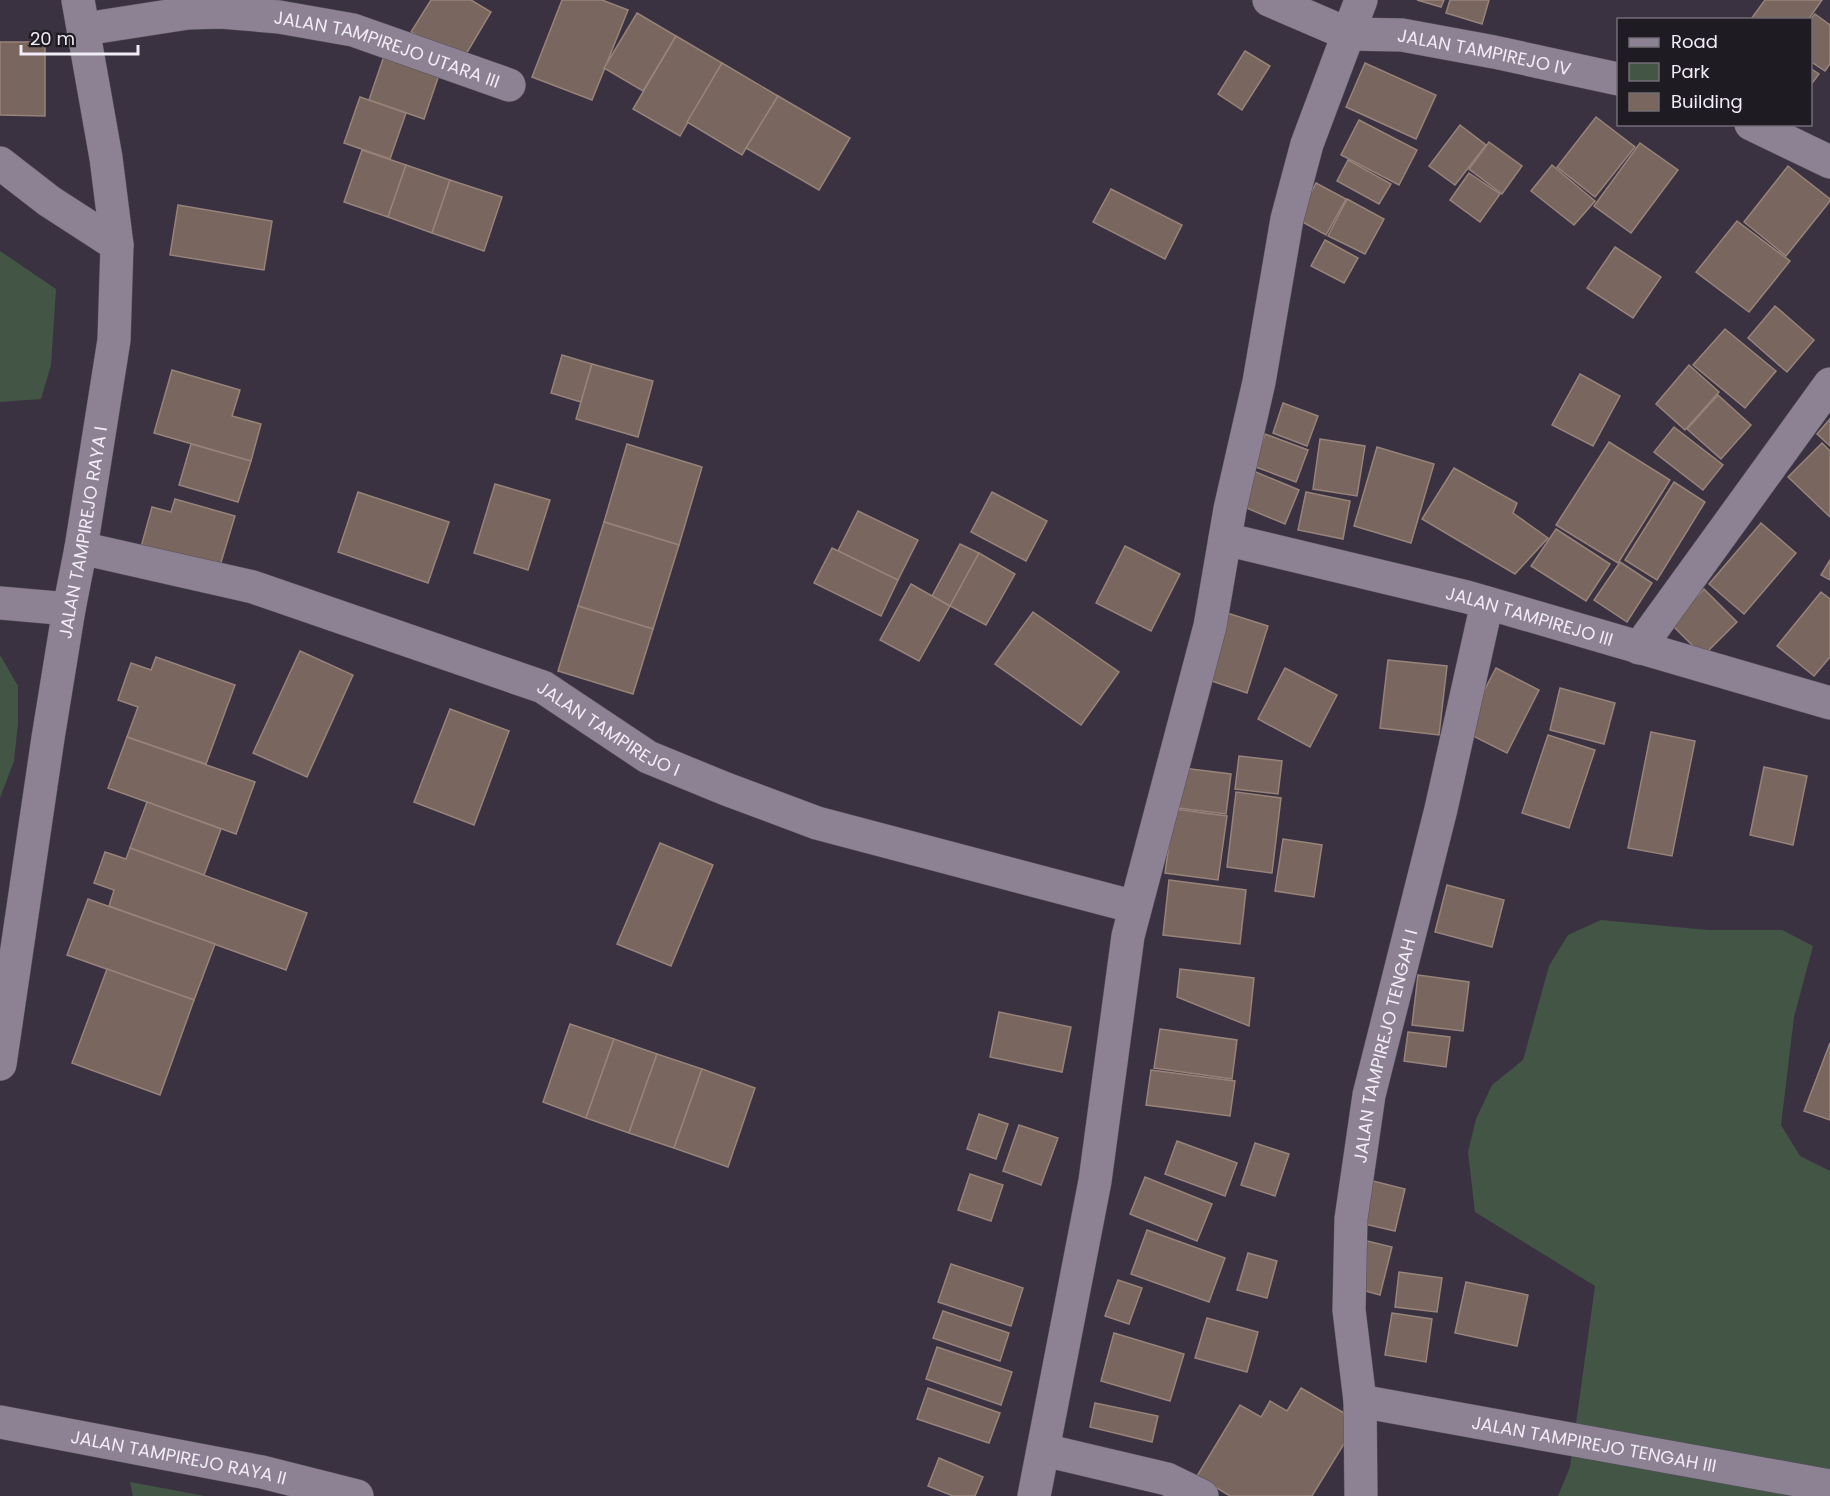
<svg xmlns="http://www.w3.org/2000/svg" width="1830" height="1496" font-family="Poppins,sans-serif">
<rect width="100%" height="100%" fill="#3a3240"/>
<!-- green -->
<g fill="#435646">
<polygon points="0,251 56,289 51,365 41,399 0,402"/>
<polygon points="0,655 18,686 18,723 14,761 0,798"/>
<polygon points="1601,920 1708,930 1782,930 1813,946 1794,1017 1781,1125 1800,1156 1830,1171 1830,1496 1558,1496 1570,1467 1595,1286 1475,1212 1468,1152 1476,1119 1492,1085 1523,1060 1549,966 1568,935"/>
<polygon points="130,1482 205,1496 133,1496"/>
</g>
<!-- building -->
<g fill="#79665e" stroke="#97837a" stroke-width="1.5">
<polygon points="431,0 471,0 491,12 462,61 411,32"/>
<polygon points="562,0 602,0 628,10 592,100 532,77"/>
<polygon points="1417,0 1444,0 1441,7"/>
<polygon points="1450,0 1489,0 1482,24 1446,13"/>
<polygon points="1765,0 1822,0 1808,20 1751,19"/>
<polygon points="637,13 676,36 643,91 604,68"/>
<polygon points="1815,14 1830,25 1830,64 1825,71 1810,61 1810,20"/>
<polygon points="676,36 722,63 680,136 633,109"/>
<polygon points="0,42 45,42 45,116 0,115"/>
<polygon points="1245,51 1270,66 1242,110 1218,94"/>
<polygon points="385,53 440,72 424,119 369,100"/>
<polygon points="722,63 778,96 742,155 687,122"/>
<polygon points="1365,63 1436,95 1416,139 1346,107"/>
<polygon points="1810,68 1819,74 1810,86"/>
<polygon points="778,96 850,138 819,190 746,148"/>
<polygon points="360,97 406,113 390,159 344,143"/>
<polygon points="1596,117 1635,147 1595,197 1557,167"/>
<polygon points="1359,120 1417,150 1399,185 1341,155"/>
<polygon points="1460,125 1486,145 1455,185 1429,166"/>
<polygon points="1489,142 1522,166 1502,194 1469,169"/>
<polygon points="1640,143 1678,170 1631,233 1594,206"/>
<polygon points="362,150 406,165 388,217 344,202"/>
<polygon points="1348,160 1391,184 1379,204 1337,181"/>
<polygon points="406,165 450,180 432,233 388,217"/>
<polygon points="1552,165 1595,201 1574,225 1531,191"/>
<polygon points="1788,166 1830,199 1830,201 1786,256 1744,222"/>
<polygon points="1469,173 1500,194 1480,222 1450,200"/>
<polygon points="450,180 502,197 484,251 432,233"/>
<polygon points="1316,183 1346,199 1326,235 1297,219"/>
<polygon points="1111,189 1182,225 1165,259 1093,222"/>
<polygon points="1347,199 1384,219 1365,254 1328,236"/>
<polygon points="178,205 272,221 264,270 170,255"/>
<polygon points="1737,221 1790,261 1749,312 1696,272"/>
<polygon points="1325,240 1358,258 1344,283 1311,266"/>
<polygon points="1615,247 1661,277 1633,318 1587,288"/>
<polygon points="1775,306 1814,340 1787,372 1748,338"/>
<polygon points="1725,329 1776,371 1745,408 1693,365"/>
<polygon points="562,355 592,364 581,402 551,393"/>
<polygon points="592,364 653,381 638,437 576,419"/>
<polygon points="1689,365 1719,392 1685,430 1656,404"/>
<polygon points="172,370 240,390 232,416 261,424 251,461 154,433"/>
<polygon points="1580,374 1620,396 1593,446 1552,425"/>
<polygon points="1718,395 1751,425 1721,459 1687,429"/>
<polygon points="1283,403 1318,416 1307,446 1273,433"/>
<polygon points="1830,419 1830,446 1817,434"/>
<polygon points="1674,427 1723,465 1703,490 1654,452"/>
<polygon points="1265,434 1308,450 1296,482 1253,466"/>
<polygon points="1320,439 1365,446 1357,496 1313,489"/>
<polygon points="1609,442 1670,480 1618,563 1556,525"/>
<polygon points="1822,443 1830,451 1830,517 1788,477"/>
<polygon points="191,444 251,461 238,502 179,485"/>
<polygon points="627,444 702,467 679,545 604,522"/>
<polygon points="1377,447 1434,464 1411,543 1354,526"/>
<polygon points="1454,468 1517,503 1513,513 1548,538 1515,574 1422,519"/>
<polygon points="1251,470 1299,490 1285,524 1237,504"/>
<polygon points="1674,482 1705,502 1657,580 1625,560"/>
<polygon points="495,484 550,500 528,570 474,553"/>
<polygon points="358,492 449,522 428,583 338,552"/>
<polygon points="992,492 1047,521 1026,561 971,532"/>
<polygon points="1306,492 1350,501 1343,539 1298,530"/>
<polygon points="175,499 235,516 219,569 141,547 152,507 171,512"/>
<polygon points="858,511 918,540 898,580 838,551"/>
<polygon points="604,522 679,545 653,629 578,606"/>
<polygon points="1761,523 1796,553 1744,614 1709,584"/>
<polygon points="1556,529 1610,564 1586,601 1531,566"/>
<polygon points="960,544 979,553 950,606 932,596"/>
<polygon points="1125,546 1180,574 1151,631 1096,603"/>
<polygon points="832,548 898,580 881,616 814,583"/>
<polygon points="979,553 1015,574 986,625 950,606"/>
<polygon points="1830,560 1830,580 1821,575"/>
<polygon points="1620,562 1652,583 1627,622 1594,600"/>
<polygon points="911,584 950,606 919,661 880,640"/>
<polygon points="1704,589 1737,622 1703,656 1670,623"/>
<polygon points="1821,592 1830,599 1830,657 1814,676 1777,646"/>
<polygon points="578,606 653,629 633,694 558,671"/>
<polygon points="1033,612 1119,672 1081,725 995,664"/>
<polygon points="1224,612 1268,626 1247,693 1203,678"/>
<polygon points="300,651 353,675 307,777 253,753"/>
<polygon points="156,657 235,685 206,764 127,737 138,707 118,700 131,663 151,670"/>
<polygon points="1388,660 1447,666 1439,735 1380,728"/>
<polygon points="1285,668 1337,695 1310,747 1258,719"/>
<polygon points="1496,668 1539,690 1507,753 1463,731"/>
<polygon points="1560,688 1615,703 1604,744 1550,730"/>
<polygon points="450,709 509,731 474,825 414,802"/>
<polygon points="1651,732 1695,741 1672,856 1628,848"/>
<polygon points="1548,735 1595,750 1569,828 1522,813"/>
<polygon points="127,737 255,782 236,834 108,788"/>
<polygon points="1239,756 1282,761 1278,794 1235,789"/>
<polygon points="1764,767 1807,776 1793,845 1750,835"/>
<polygon points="1183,768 1231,774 1226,814 1178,808"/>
<polygon points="1236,792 1281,798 1272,873 1227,867"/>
<polygon points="147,802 221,829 204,875 130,848"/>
<polygon points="1174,809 1227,816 1218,880 1165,873"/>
<polygon points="1283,839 1322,845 1314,897 1275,891"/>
<polygon points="660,843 713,865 671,966 617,944"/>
<polygon points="130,848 307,913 286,970 109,906 114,890 94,883 105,852 126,859"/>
<polygon points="1169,880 1246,890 1240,944 1163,935"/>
<polygon points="1447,885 1504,900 1492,947 1435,932"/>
<polygon points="88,899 215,944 194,1000 67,955"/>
<polygon points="107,969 194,1000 160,1095 72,1063"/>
<polygon points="1180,969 1254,978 1249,1026 1177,997"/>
<polygon points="1418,975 1469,982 1463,1031 1412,1025"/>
<polygon points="999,1012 1071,1027 1062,1072 990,1057"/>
<polygon points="570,1024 614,1039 586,1118 543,1102"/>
<polygon points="1160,1029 1237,1040 1232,1079 1154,1068"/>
<polygon points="1408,1032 1450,1037 1446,1067 1404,1061"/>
<polygon points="614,1039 657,1054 629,1133 586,1118"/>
<polygon points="1830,1043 1830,1120 1804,1111"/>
<polygon points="657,1054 702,1069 674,1148 629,1133"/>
<polygon points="702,1069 755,1088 728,1167 674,1148"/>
<polygon points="1151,1070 1235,1081 1230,1116 1146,1105"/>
<polygon points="979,1114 1008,1124 996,1159 967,1149"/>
<polygon points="1019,1125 1058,1138 1041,1185 1003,1171"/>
<polygon points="1177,1141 1237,1163 1225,1196 1165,1174"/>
<polygon points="1255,1143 1289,1154 1275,1196 1241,1185"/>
<polygon points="970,1174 1003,1185 991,1221 958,1210"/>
<polygon points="1145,1177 1212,1204 1197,1241 1130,1214"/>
<polygon points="1365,1179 1405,1189 1395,1231 1356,1222"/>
<polygon points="1147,1230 1225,1258 1209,1302 1131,1274"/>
<polygon points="1367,1241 1392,1247 1380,1295 1355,1288"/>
<polygon points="1248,1253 1277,1261 1267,1298 1237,1290"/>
<polygon points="951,1264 1023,1288 1011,1326 938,1302"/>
<polygon points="1399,1272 1442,1278 1437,1312 1395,1307"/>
<polygon points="1118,1280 1142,1288 1129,1324 1105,1316"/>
<polygon points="1466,1282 1528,1295 1517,1346 1455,1333"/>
<polygon points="943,1311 1009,1333 1000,1361 933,1338"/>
<polygon points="1392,1313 1432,1319 1426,1362 1385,1355"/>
<polygon points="1207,1318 1258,1332 1247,1372 1195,1358"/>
<polygon points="1114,1333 1184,1354 1170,1401 1101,1381"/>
<polygon points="937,1347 1012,1372 1001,1405 926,1379"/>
<polygon points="928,1388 1000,1413 989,1443 917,1419"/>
<polygon points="1301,1388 1358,1421 1312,1496 1230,1496 1197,1476 1240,1405 1261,1417 1270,1401 1287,1411"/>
<polygon points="1095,1403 1158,1416 1152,1442 1090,1427"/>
<polygon points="939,1458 983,1477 975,1496 953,1496 928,1486"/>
</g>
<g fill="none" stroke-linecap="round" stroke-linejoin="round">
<defs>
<g id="minor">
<path id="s1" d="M 1269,0 L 1348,34 L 1402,35 L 1494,52 L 1618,79"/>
<path id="s2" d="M 85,29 L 188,13 L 221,12 L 279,17 L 353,30 L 509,85"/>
<polyline points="1751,124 1830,162"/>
<polyline points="0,163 49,201 117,245"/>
<path id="s3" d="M 1225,539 L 1467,597 L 1830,703"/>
<path id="s4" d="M 81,548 L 253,587 L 543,687 L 648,757 L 726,789 L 817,823 L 1135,907"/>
<polyline points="0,603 69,609"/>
<polyline points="1639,648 1830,384"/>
<path id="s5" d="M 0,1064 L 48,738 L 69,609 L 81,548 L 114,340 L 117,245 L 106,158 L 78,0"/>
<path id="s6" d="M 1360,1401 L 1830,1486"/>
<path id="s7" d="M 0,1422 L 262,1472 L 357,1496"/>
<polyline points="1044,1450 1167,1479 1202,1496"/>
<polyline points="1034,1496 1095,1181 1128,936 1210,626 1230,509 1259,382 1287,219 1307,144 1361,0"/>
<path id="s8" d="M 1361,1496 L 1360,1401 L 1349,1310 L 1351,1219 L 1369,1095 L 1441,809 L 1487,603"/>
</g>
</defs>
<!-- minor casing -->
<use href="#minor" stroke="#57505c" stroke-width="34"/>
<!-- minor -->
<use href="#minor" stroke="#8c8293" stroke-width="33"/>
</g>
<g text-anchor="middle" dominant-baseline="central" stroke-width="6" stroke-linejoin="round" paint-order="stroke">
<!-- street labels -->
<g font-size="18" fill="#f0ebf4" stroke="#1f1b22">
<text stroke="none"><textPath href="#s2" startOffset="308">JALAN TAMPIREJO UTARA III</textPath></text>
<text stroke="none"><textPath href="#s1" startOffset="224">JALAN TAMPIREJO IV</textPath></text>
<text stroke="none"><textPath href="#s5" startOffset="538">JALAN TAMPIREJO RAYA I</textPath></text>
<text stroke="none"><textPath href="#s3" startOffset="314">JALAN TAMPIREJO III</textPath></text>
<text stroke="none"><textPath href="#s4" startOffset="561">JALAN TAMPIREJO I</textPath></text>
<text stroke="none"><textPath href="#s8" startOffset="454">JALAN TAMPIREJO TENGAH I</textPath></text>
<text stroke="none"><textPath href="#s6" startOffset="238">JALAN TAMPIREJO TENGAH III</textPath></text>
<text stroke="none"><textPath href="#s7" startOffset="182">JALAN TAMPIREJO RAYA II</textPath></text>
</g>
</g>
<!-- legend -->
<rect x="1617" y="18" width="195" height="108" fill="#1f1b22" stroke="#736e76" stroke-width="1.5"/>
<rect x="1629" y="38" width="30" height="9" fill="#8c8293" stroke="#736e76" stroke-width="1.5"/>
<text x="1671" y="48" font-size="18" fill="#f0ebf4">Road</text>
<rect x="1629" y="63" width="30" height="18" fill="#435646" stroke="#736e76" stroke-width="1.5"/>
<text x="1671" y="78" font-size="18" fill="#f0ebf4">Park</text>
<rect x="1629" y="93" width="30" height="18" fill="#79665e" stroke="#736e76" stroke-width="1.5"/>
<text x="1671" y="108" font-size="18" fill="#f0ebf4">Building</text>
<!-- scale -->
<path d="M21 45v9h117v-9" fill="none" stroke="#f0ebf4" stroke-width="3"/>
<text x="30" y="45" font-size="18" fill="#f0ebf4" stroke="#1f1b22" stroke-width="4.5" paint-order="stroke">20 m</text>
</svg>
